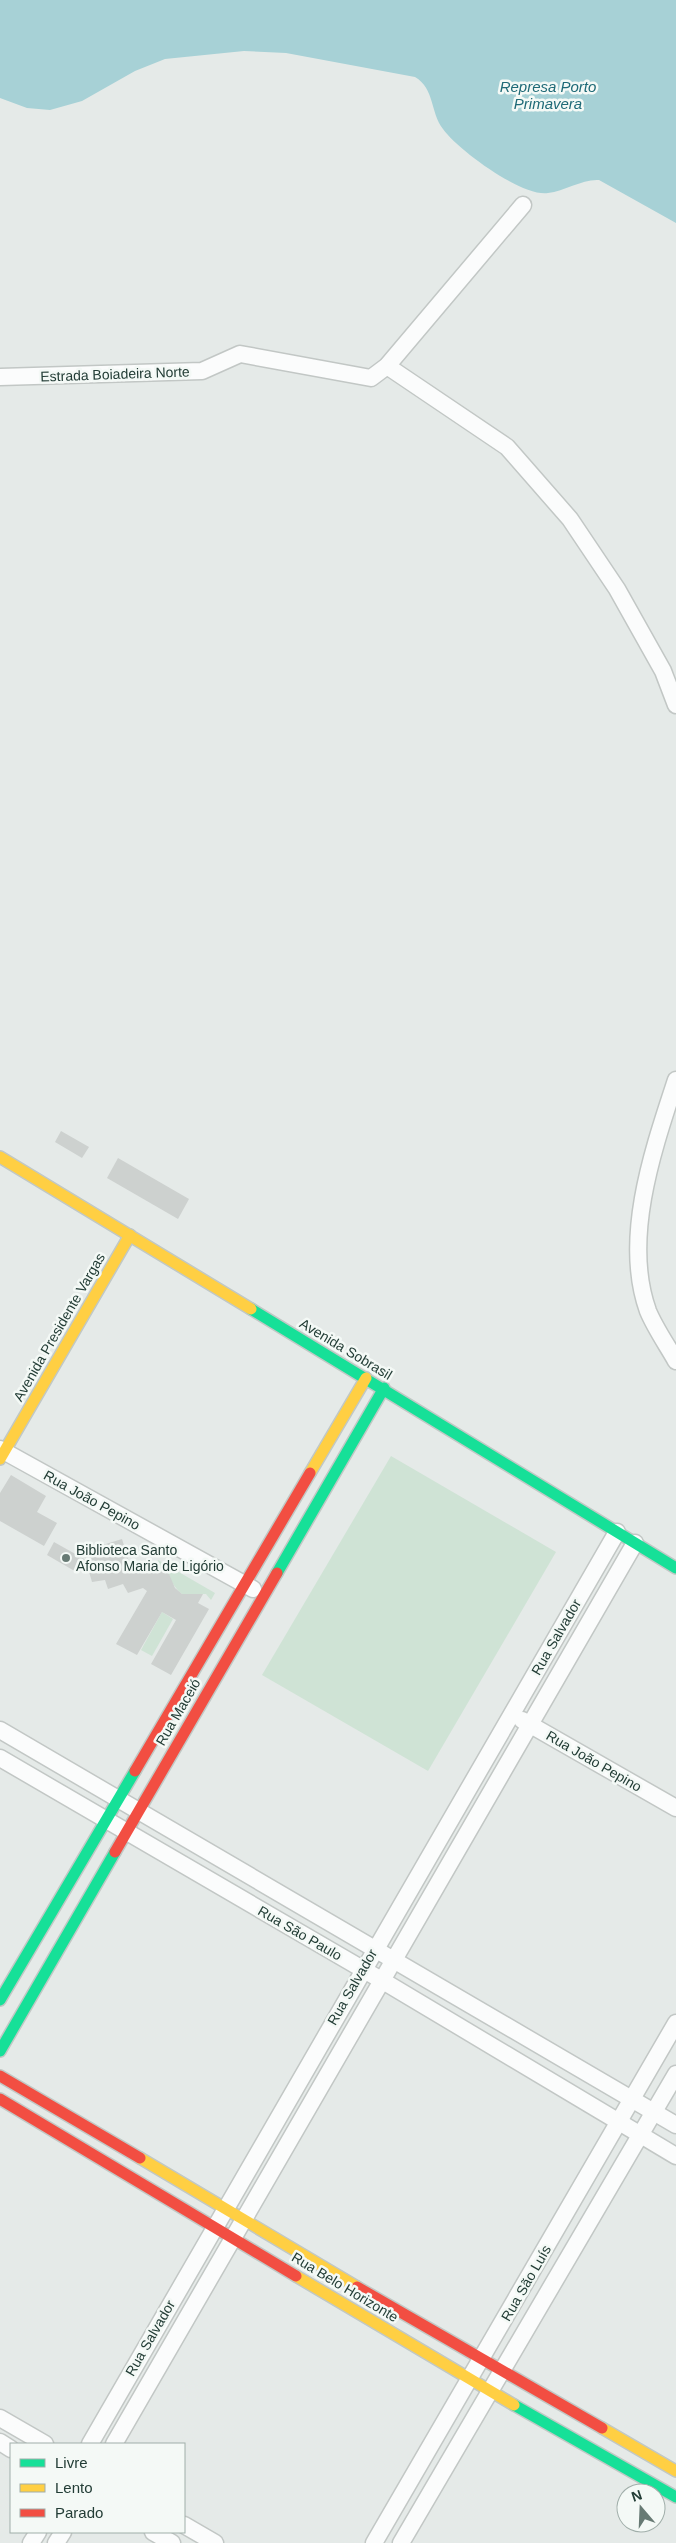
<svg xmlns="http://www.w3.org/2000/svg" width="676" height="2543" font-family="Arial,sans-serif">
<rect width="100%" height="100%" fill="#e5eae8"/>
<!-- green -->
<g fill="#cfe3d5">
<polygon points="391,1456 556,1552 428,1771 262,1675"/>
<path d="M 158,1560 L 215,1593 L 211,1600 L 206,1594 L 182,1594 C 172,1586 171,1576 159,1569 Z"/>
<polygon points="162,1612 173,1619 152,1656 141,1650"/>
</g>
<!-- water -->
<path fill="#a7d1d6" d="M 0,0 L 676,0 L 676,223 L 599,180 C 582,179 565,191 548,193 C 522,197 458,150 443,129 C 430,112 435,89 415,77 L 286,53 L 244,51 L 165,59 L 135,71 L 82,101 L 50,110 L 27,108 L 0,98 Z"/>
<!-- building -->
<g fill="#cdd1cf">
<polygon points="61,1131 89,1147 82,1158 55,1142"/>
<polygon points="118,1158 189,1199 178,1219 107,1178"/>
<polygon points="11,1475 46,1496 37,1512 57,1523 44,1546 0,1521 0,1493"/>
<polygon points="122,1539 129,1562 146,1573 153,1568 159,1569 169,1574 175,1588 182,1594 203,1594 198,1603 209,1609 171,1675 151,1664 176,1620 162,1612 137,1655 116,1644 147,1591 143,1588 128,1593 123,1584 108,1589 105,1580 92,1582 83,1551"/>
<polygon points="54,1542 86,1560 78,1573 47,1555"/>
</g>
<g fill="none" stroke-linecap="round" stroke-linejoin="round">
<defs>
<g id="street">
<polyline points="387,366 507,447 570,519 617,589 663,671 676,705"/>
<polyline points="0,377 202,371 240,354 371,378 387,366 523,205"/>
<path d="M 676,1080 C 653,1150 622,1239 648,1311 C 655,1328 667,1345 676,1361"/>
<polyline points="0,1449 253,1589"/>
<polyline points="522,1720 676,1808"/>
<polyline points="0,1730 676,2125"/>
<polyline points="0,1758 383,1981 676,2156"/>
<polyline points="0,2418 45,2444"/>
<polyline points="0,2442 11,2449"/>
<polyline points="90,2444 617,1532"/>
<path d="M 114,2444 C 286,2143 462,1844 635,1543"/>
<polyline points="184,2525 215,2543"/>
<polyline points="153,2532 172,2543"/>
<polyline points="31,2543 38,2532"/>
<polyline points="56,2543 63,2532"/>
<polyline points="374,2543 676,2023"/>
<polyline points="401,2543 676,2074"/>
</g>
<g id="fast">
<polyline points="251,1309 676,1568"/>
<polyline points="277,1573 384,1388"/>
<polyline points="0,2000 135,1771"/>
<polyline points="0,2051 115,1852"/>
<polyline points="514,2405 676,2497"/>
</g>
<g id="slow">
<polyline points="0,1157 251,1309"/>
<polyline points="0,1459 130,1235"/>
<polyline points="310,1473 366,1378"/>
<polyline points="140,2158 357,2287"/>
<polyline points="296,2276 514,2405"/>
<polyline points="602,2428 676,2471"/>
</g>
<g id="jam">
<polyline points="135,1771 310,1473"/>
<polyline points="115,1852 277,1573"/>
<polyline points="0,2076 140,2158"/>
<polyline points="0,2099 296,2276"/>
<polyline points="357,2287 602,2428"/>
</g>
</defs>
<!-- street casing -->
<use href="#street" stroke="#c2c7c5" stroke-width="19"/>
<!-- fast casing -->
<use href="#fast" stroke="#c1c8c5" stroke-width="14"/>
<!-- slow casing -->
<use href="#slow" stroke="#c1c8c5" stroke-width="14"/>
<!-- jam casing -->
<use href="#jam" stroke="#c1c8c5" stroke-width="14"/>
<!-- street -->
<use href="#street" stroke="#fbfcfc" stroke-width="16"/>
<!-- fast -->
<use href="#fast" stroke="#16e098" stroke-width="11"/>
<!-- slow -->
<use href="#slow" stroke="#ffcf43" stroke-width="11"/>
<!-- jam -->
<use href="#jam" stroke="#f24e42" stroke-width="11"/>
</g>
<!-- markers -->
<circle fill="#677a74" stroke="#f4f9f6" stroke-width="2" cx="66" cy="1558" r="5"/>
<g text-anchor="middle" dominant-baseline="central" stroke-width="5" stroke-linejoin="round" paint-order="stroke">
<!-- street labels -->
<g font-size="14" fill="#233d36" stroke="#f4f9f6">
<text transform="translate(115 374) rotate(-2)">Estrada Boiadeira Norte</text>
<text transform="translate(59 1327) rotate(-60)">Avenida Presidente Vargas</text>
<text transform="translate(346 1349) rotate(31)">Avenida Sobrasil</text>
<text transform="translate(92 1500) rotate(29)">Rua João Pepino</text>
<text transform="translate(556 1637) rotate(-60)">Rua Salvador</text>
<text transform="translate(178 1712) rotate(-60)">Rua Maceió</text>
<text transform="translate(594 1761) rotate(30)">Rua João Pepino</text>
<text transform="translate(300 1933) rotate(30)">Rua São Paulo</text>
<text transform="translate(352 1987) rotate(-60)">Rua Salvador</text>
<text transform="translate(526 2283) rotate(-60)">Rua São Luís</text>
<text transform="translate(345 2287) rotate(31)">Rua Belo Horizonte</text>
<text transform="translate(150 2338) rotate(-60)">Rua Salvador</text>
</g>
<!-- poi labels -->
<g font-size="14" fill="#233d36" stroke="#f4f9f6" text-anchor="start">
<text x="76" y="1550">Biblioteca Santo<tspan x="76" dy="16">Afonso Maria de Ligório</tspan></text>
</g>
<!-- water labels -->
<g font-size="15" font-style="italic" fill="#1f6a77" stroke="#f4f9f6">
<text x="548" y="86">Represa Porto<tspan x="548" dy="17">Primavera</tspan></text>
</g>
</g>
<!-- legend -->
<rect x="10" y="2443" width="175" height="90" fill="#f4f9f6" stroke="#a0aea9"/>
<rect x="20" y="2459" width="25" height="8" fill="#16e098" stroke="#a0aea9"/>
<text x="55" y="2468" font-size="15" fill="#233d36">Livre</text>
<rect x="20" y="2484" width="25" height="8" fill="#ffcf43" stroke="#a0aea9"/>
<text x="55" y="2493" font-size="15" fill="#233d36">Lento</text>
<rect x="20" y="2509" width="25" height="8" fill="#f24e42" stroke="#a0aea9"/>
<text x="55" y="2518" font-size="15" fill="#233d36">Parado</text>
<!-- north arrow -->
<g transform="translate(641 2508) rotate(341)"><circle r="24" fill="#f4f9f6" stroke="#a0aea9"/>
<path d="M0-4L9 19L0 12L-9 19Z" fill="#677a74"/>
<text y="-8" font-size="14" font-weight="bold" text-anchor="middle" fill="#233d36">N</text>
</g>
</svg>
